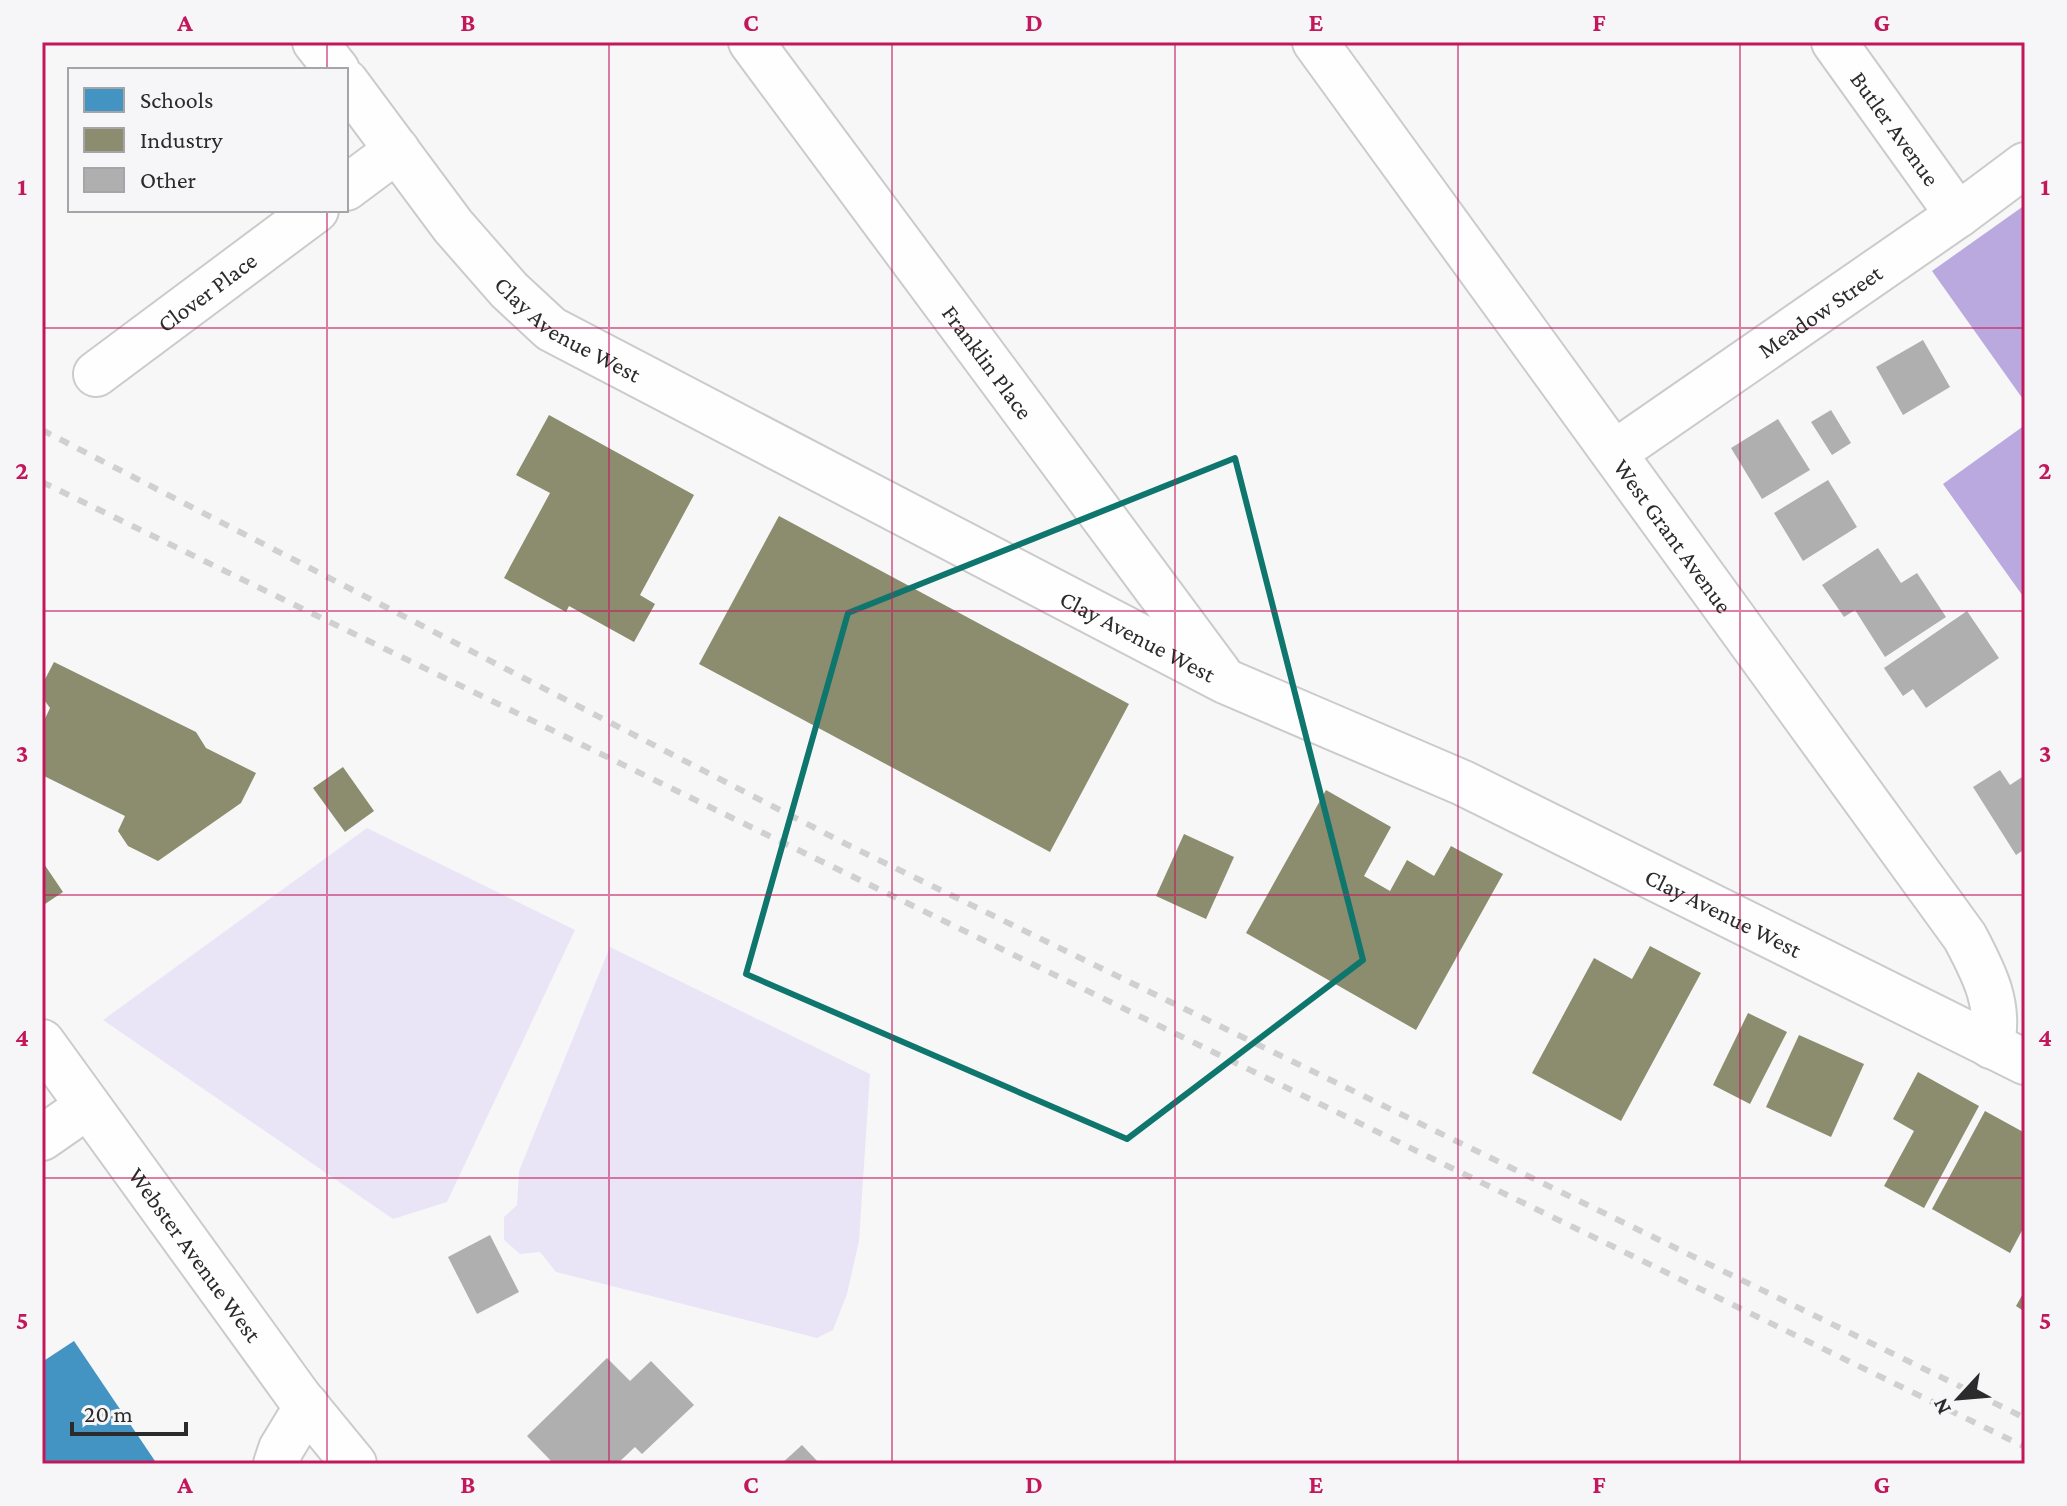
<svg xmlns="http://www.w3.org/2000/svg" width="2067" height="1506" font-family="'Crimson Pro',serif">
<rect width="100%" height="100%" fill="#f7f7f8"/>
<!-- green -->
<g fill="#eae5f6">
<polygon points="367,828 575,930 447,1202 393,1219 103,1020"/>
<polygon points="610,947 870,1074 859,1241 847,1294 833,1330 817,1338 556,1272 540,1252 520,1254 504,1240 504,1217 517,1205 519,1171"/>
</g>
<!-- water -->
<g fill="#baa9df">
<polygon points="2025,205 2025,402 1932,271"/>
<polygon points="2025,425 2025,599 1943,484"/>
</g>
<!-- schools -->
<polygon fill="#4393c3" points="74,1341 157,1464 42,1464 42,1362"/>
<!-- industry -->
<g fill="#8c8c6e">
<polygon points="549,415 694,495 640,595 655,604 634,642 569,606 566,612 504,578 550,493 516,475"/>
<polygon points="779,516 1129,704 1050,852 699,664"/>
<polygon points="54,662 196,732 206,748 256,773 241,803 158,861 128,846 118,831 125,816 42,775 42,725 50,708 42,697 42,685"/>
<polygon points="343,767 374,811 345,832 313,788"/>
<polygon points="1326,790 1391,827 1364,876 1390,891 1407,860 1434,876 1451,846 1503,874 1416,1030 1246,933"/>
<polygon points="1184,834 1234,857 1206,919 1156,896"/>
<polygon points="42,861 63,892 42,906"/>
<polygon points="1650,946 1701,973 1621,1121 1532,1073 1594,958 1632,979"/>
<polygon points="1748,1013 1787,1032 1750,1104 1713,1085"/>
<polygon points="1799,1035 1864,1064 1831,1137 1766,1107"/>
<polygon points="1918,1072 1979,1106 1924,1208 1884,1186 1914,1131 1893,1119"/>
<polygon points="1985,1111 2025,1133 2025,1225 2010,1253 1932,1209"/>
<polygon points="2025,1290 2025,1312 2016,1306"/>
</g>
<!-- building -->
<g fill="#afafb0">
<polygon points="1923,340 1950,387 1903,415 1876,367"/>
<polygon points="1831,410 1851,443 1832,455 1811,422"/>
<polygon points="1778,419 1810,470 1762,499 1731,448"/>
<polygon points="1828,480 1857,527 1803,561 1774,513"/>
<polygon points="1878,548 1901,583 1917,573 1946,617 1885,657 1855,610 1844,617 1822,585"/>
<polygon points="1967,611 1999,658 1926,708 1913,689 1903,696 1884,668"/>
<polygon points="2000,770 2010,785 2025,775 2025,849 2016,855 1973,787"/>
<polygon points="490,1235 519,1292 477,1314 448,1257"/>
<polygon points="607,1358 630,1381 651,1361 694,1405 642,1454 635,1447 617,1464 550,1464 552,1462 527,1436"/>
<polygon points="802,1445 820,1464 781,1464"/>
</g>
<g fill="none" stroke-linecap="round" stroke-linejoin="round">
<defs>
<g id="minor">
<polyline points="315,42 337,70"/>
<path id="s1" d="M 751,42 L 1219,673"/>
<path id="s2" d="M 1315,42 L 1965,937 C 1983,971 2002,1006 1991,1046"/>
<path id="s3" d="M 1834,42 L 1958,215"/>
<path id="s4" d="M 346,82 L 453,226 L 509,290 L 551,329 L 1225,681 L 1463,783 L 2025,1062"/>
<polyline points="346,188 397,150"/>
<path id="s5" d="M 96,374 L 316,210"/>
<path id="s6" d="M 1614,453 L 1958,215 L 2025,165"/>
<path id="s7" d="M 42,1042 L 299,1397 L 354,1464"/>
<polyline points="42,1138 88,1106"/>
<polyline points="276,1464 281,1449 307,1406"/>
</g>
</defs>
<!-- minor casing -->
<use href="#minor" stroke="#cbcbcc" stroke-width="48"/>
<!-- minor -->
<use href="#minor" stroke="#fefefe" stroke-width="44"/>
<!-- rail -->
<g stroke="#d0d0d1" stroke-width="6" stroke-dasharray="10 10" stroke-linecap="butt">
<polyline points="42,430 846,844 2025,1418"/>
<polyline points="42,482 2025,1447"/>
</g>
</g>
<!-- marked area -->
<path fill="none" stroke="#0f766e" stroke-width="6" stroke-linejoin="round" d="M 1235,458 L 1363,960 L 1127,1139 L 746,974 L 848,613 Z"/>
<!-- grid -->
<path fill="none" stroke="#c2185b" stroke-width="2" stroke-opacity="0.55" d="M 327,42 L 327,70M 609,42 L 609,1464M 892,42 L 892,1464M 1175,42 L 1175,1464M 1458,42 L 1458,1464M 1740,42 L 1740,1464M 327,210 L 327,1464M 42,328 L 2025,328M 42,611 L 2025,611M 42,895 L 2025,895M 42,1178 L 2025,1178"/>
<g text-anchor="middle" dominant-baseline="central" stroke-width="8" stroke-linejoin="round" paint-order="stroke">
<!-- street labels -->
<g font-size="24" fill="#2b2b2c" stroke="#f6f6f9">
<text stroke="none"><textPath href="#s3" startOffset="106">Butler Avenue</textPath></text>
<text stroke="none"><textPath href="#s5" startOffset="138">Clover Place</textPath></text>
<text stroke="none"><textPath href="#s6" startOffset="250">Meadow Street</textPath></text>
<text stroke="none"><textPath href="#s4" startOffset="336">Clay Avenue West</textPath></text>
<text stroke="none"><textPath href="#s1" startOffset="398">Franklin Place</textPath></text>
<text stroke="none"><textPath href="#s2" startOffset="610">West Grant Avenue</textPath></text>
<text stroke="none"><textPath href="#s4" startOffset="984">Clay Avenue West</textPath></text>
<text stroke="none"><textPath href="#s4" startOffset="1632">Clay Avenue West</textPath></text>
<text stroke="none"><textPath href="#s7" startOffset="262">Webster Avenue West</textPath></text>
</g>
</g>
<!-- border -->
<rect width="2067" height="1506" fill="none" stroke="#f6f6f9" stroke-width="88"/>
<!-- legend -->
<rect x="68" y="68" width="280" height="144" fill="#f6f6f9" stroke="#a5a5a7" stroke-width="2"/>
<rect x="84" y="88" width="40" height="24" fill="#4393c3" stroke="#a5a5a7" stroke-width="2"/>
<text x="140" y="108" font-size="24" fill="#2b2b2c">Schools</text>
<rect x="84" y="128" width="40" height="24" fill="#8c8c6e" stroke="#a5a5a7" stroke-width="2"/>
<text x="140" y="148" font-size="24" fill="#2b2b2c">Industry</text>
<rect x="84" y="168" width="40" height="24" fill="#afafb0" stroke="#a5a5a7" stroke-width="2"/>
<text x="140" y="188" font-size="24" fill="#2b2b2c">Other</text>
<!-- north arrow -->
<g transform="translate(1959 1398) rotate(244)" stroke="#f6f6f9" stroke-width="6" paint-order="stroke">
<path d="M0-6L14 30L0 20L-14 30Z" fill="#2b2b2c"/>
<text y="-12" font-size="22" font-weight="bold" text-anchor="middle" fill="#2b2b2c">N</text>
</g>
<!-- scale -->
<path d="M72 1422v12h114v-12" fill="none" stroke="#2b2b2c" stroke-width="4"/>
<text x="84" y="1422" font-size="24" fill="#2b2b2c" stroke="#f6f6f9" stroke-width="6" paint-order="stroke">20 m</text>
<rect x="44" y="44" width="1979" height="1418" fill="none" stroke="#c2185b" stroke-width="3"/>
<g font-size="26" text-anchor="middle" font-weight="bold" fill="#c2185b">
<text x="185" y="31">A</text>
<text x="468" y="31">B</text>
<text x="751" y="31">C</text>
<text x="1034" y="31">D</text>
<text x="1316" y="31">E</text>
<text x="1599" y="31">F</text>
<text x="1882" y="31">G</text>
<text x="22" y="195">1</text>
<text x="2045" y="195">1</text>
<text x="22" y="479">2</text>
<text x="2045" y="479">2</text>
<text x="22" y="762">3</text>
<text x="2045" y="762">3</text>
<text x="22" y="1046">4</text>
<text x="2045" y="1046">4</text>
<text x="22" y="1329">5</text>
<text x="2045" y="1329">5</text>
<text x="185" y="1493">A</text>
<text x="468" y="1493">B</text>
<text x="751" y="1493">C</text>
<text x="1034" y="1493">D</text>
<text x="1316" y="1493">E</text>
<text x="1599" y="1493">F</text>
<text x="1882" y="1493">G</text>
</g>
</svg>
